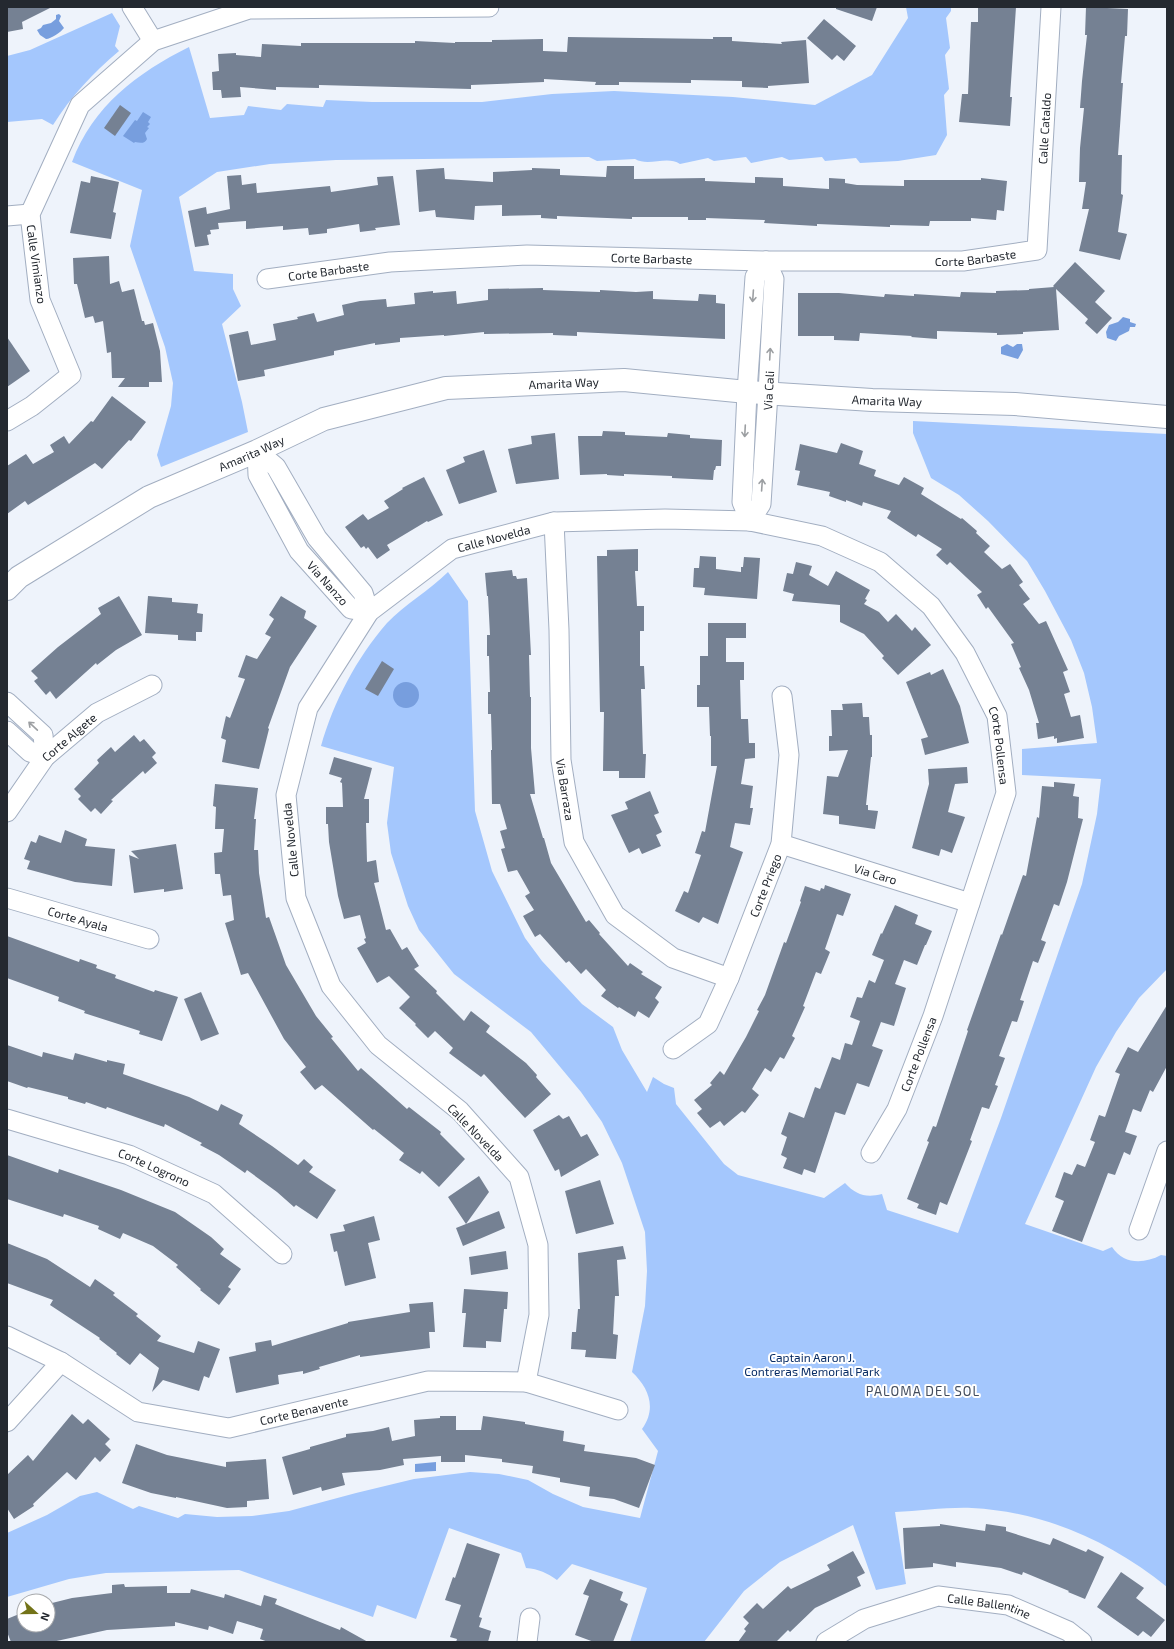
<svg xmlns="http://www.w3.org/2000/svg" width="1174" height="1649" font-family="'Exo 2',sans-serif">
<rect width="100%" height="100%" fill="#eef3fb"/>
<!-- green -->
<g fill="#a4c7fd">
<path d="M 906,7 L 951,7 L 951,11 L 946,18 L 950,48 L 945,55 L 949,89 L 944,95 L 947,135 L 936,155 L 898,161 L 860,163 L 856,158 L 825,161 L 822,157 L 789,160 L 782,157 L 751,163 L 746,157 L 714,161 L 708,158 L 680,164 C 667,155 649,167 635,159 L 597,161 L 589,157 L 336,160 L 270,164 L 217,172 L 179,197 L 194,271 L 233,274 L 233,289 L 241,306 L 222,324 L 242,402 L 248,432 L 161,467 L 157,455 L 171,406 L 173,383 L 165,347 L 130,246 L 142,190 L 72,162 C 93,106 137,73 189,47 L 210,118 L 244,115 L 248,106 L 281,110 L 287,104 L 323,107 L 326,100 L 372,102 L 482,102 L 552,94 L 614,91 L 733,97 L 815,105 L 872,75 L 908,18 Z"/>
<path d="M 112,13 L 120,26 L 115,46 L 119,51 C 93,73 71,96 53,125 L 42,119 L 7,122 L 7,56 L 30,50 Z"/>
<path d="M 913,421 L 1167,434 L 1167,969 L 1139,998 L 1116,1032 L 1096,1067 L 1025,1224 L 1103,1251 L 1112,1247 C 1124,1265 1144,1264 1161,1255 L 1167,1256 L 1167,1587 C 1110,1541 1045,1512 972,1508 C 947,1507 920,1511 895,1512 L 906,1584 L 876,1590 L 853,1525 L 780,1562 L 744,1591 L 704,1642 L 630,1642 L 647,1588 L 572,1564 L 557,1580 C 547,1573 539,1569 526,1568 L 521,1553 L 449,1528 L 416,1619 L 377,1605 L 373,1617 L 239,1570 L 106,1573 L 69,1579 L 7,1597 L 7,1533 L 47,1515 L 80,1496 L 97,1492 L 133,1509 L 139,1506 L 178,1518 L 185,1514 L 217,1517 L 252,1516 L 289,1511 L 356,1493 L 414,1479 L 470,1472 L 499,1474 L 528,1480 L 553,1494 L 583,1507 L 640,1518 L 658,1451 L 642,1429 C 657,1408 649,1388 632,1372 L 645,1306 L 647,1271 L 645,1232 L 622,1163 L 602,1122 L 581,1092 L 531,1032 L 454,974 L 419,930 L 408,906 L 391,853 L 387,823 L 394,767 L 321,746 C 334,701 356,659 387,623 C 405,604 429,591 448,572 L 468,601 L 475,811 L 492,871 L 525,938 L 542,961 L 582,1004 L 613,1027 L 622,1050 L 647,1092 L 653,1077 L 664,1084 L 674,1088 L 676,1104 L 724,1164 L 738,1175 L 824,1198 L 845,1183 C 856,1195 866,1198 882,1194 L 887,1210 L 958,1233 L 1001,1118 L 1082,884 L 1097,814 L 1101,779 L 1022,775 L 1022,749 L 1097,743 L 1092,707 L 1084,673 L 1071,640 L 1045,591 L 1027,561 L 988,521 L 959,495 L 931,478 L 913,433 Z"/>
</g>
<!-- water -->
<g fill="#779ede">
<path d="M 59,14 L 61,16 L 59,21 L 64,28 C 61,32 51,39 46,39 L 40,35 L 37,30 L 41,28 L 43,25 L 51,23 L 56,19 L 56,15 Z"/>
<path d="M 143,112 L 151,117 L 148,122 L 150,124 L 147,127 L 149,128 L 145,133 L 147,139 C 145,144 140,143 135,142 L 134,143 L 123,136 L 135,120 L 137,121 Z"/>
<polygon points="1123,317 1130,319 1130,322 1136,324 1135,327 1130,327 1129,331 1119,336 1116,341 1107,338 1106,332 1109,325 1118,322"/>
<polygon points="1007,344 1013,347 1017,344 1022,344 1023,350 1018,359 1001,354 1001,347"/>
<circle cx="406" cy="695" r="13"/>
<polygon points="436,1462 436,1471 415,1472 415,1464"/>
</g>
<!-- building -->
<g fill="#758193">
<polygon points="7,7 52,7 22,22 23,29 7,32"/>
<polygon points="836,7 877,7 872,21 836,9"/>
<polygon points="978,7 1016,7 1010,97 1012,97 1010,126 959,122 962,94 968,94 971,22 978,22"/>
<polygon points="1086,7 1128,9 1127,36 1125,36 1121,83 1123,83 1118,155 1122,155 1121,194 1123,195 1118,232 1127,234 1120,260 1079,251 1089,209 1082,209 1086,182 1079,182 1080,148 1084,108 1080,108 1082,81 1087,35 1085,35"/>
<polygon points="824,19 856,46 844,61 837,55 832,60 807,38"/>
<polygon points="568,37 713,39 713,37 732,37 732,41 782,44 781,42 806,40 809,83 768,86 768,88 742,87 742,81 691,80 691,83 619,82 619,85 595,85 596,82 544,79 544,82 471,85 471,89 319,85 319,88 276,87 276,90 240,87 241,97 222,98 221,90 213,90 212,72 219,71 218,54 236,53 236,55 261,57 262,44 301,46 301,43 415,43 415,41 455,43 455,42 492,42 492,40 543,39 543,51 567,52"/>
<polygon points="120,105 131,113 115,136 104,128"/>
<polygon points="607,166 634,166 634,179 705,178 705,181 755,183 755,177 783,178 783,186 829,189 829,178 845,179 845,183 857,185 904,186 904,180 981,180 981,178 1007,181 1004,211 997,210 996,220 971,218 971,221 930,221 929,226 890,225 890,227 817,224 817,226 764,223 765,220 706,218 706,220 688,220 688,217 632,217 632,219 557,216 557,219 541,218 541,215 502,216 502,205 475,206 474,220 436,217 435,210 419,212 416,170 444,168 445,179 493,182 493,172 532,170 532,168 560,169 560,175 606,177"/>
<polygon points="241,175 242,185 256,183 257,193 330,186 331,192 378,185 377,177 393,176 400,225 375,228 376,230 360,232 359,224 327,229 327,233 309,235 308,228 283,230 283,226 246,229 246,221 218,223 219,229 210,230 211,234 207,235 209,245 195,247 188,211 206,207 207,214 230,209 227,176"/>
<polygon points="91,176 119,182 113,212 116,213 111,239 70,233 81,181 90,183"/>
<polygon points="109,256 110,284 119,281 122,292 134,289 142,321 144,321 145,325 153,323 160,351 162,382 149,382 149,387 118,387 125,378 112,378 111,352 107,353 103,321 95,323 93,316 85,318 77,284 74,284 73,258"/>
<polygon points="1075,262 1105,291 1095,302 1112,318 1097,334 1085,323 1088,319 1056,289 1059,330 1023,332 1023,334 997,335 997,333 937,331 937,339 911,337 912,336 860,333 859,341 834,340 834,336 798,336 798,293 839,293 884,297 885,294 914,296 914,294 960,297 961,292 996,293 996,291 1029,290 1029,289 1054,287 1053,286"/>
<polygon points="543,288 543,290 600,292 600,290 636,292 653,291 653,299 698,301 699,294 716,295 716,303 725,304 725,339 577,332 577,336 553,335 553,333 484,334 484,332 444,336 444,335 400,338 400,342 375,345 375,343 334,351 334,355 264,370 265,376 238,381 229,335 248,331 251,345 276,340 273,324 298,319 297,317 314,313 317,322 344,315 342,305 360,301 386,299 387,307 415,304 414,293 433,291 433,293 456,291 457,304 488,300 488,289"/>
<polygon points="7,337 30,371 7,387"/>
<polygon points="112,396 146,422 131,441 129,440 102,469 95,463 28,505 25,501 7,514 7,466 26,454 33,464 54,452 50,445 64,436 69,444 91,421 93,422"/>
<polygon points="603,431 625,432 625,435 667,437 668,433 690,435 690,438 722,440 721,466 716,466 715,470 714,470 713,480 672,478 672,476 624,474 624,476 607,475 607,474 580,475 578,436 602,436"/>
<polygon points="555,433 559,479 516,484 508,449 532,444 531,436"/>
<polygon points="841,443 863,451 859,464 876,470 874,476 899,485 904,477 924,488 921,494 961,519 962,518 977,531 976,533 990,546 984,552 1002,569 1010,564 1023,582 1019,585 1030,599 1023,604 1039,624 1046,621 1068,670 1063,672 1070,692 1064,694 1071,717 1080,715 1084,738 1057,743 1057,738 1054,739 1054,736 1038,739 1036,723 1039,723 1029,690 1019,668 1021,667 1011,644 1014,643 988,607 986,609 977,595 982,592 950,562 947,565 936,555 942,549 918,534 916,537 887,518 891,511 863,502 862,506 846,500 846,502 829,496 830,492 797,485 800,471 795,470 800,444 837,453"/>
<polygon points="484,450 497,492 459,504 446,470 465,462 463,457"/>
<polygon points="424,477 443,515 428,522 427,521 387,545 390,550 377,559 368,547 366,549 364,546 361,548 345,527 363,514 368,520 389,508 384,501 403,489 402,488"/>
<polygon points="638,549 638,571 635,571 637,606 644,606 644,631 640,631 640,666 644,666 645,689 641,689 643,754 646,754 645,778 619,778 619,771 603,771 604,712 600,712 597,556 607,556 607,550"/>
<polygon points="700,556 716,557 716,569 741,572 741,567 743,567 744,557 760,558 757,599 704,595 705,588 693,587 694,568 699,568"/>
<polygon points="796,562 812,566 809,575 828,586 836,571 870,590 865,599 867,600 864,604 879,612 888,622 896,614 912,631 915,627 931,645 898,675 882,658 884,656 864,634 840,622 840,605 792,601 794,594 783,591 787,573 793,574"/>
<polygon points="512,570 513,576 516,576 517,579 527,578 531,655 529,655 530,697 531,697 531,748 535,794 530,794 543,838 544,838 551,863 586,922 589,920 600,933 599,934 628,966 630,963 643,972 641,974 662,987 655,998 659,1002 649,1018 638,1011 635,1017 619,1007 618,1008 601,996 606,990 586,969 581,974 569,961 566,963 540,934 535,937 523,916 534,910 525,896 530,893 517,870 508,872 501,849 505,848 500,831 507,829 500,804 492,804 491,750 492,750 491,714 488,714 488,692 490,692 489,656 487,656 487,635 490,635 488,596 487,596 485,573"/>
<polygon points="119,596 142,635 116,650 97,665 96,663 56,699 50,691 46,695 34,681 38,678 31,671 58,647 101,614 98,608"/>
<polygon points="148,596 172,598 172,602 198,604 197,613 203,614 202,632 196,632 196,641 178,640 178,635 145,633"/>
<polygon points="281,596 306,611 304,618 317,626 290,667 268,728 269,729 259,769 222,762 226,740 221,738 226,716 230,718 245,679 238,677 246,655 257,659 271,637 265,634 274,619 269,615"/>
<polygon points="708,623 746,623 746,638 726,638 726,662 744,662 744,680 740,680 741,719 748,719 749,743 755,743 755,758 745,759 741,784 753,786 750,808 753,808 750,825 735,823 730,847 743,852 718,924 703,917 699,923 675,911 684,891 688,893 701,855 695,853 702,831 705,832 717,766 711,766 711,736 710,736 709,707 697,707 697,685 700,685 700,656 708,656"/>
<polygon points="382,661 394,669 378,696 365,689"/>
<polygon points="943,669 960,706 969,743 925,755 921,739 928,737 906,682 930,672 931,675"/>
<polygon points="862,703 863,717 869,717 870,735 872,735 872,757 871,757 866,805 868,805 868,810 878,811 875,829 839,824 839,816 823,814 827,776 838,777 848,750 829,751 829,736 832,736 831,710 843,710 842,704"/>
<polygon points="134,735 140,742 144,739 156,753 152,757 157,763 145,774 143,771 111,800 113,801 101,814 95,808 91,812 78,799 81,796 74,789 99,763 97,760 111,747 115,752"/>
<polygon points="334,757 372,768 364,799 369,799 369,823 366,823 367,862 376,860 379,882 374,883 386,930 390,929 402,950 407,947 419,966 414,969 437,991 436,993 464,1021 471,1011 490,1026 486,1032 526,1063 537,1075 536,1077 551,1094 525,1118 484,1074 481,1077 449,1053 453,1048 435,1031 428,1038 415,1025 416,1024 399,1008 410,997 389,976 377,983 357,948 366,943 364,939 366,938 360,915 344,919 338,896 329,842 328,824 326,824 326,807 343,807 342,783 340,782 342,778 329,774"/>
<polygon points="967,767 968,783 955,784 948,812 965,817 952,853 941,849 939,856 912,848 929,784 928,769"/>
<polygon points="1054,782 1075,784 1073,796 1079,797 1078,818 1083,819 1067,882 1059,906 1054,904 1041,940 1046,942 1038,963 1033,961 1020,1000 1024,1001 1017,1022 1012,1021 999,1056 1005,1058 995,1085 998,1086 989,1109 982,1107 970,1140 972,1141 947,1205 940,1202 936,1215 917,1208 919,1204 907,1199 929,1142 927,1141 933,1126 936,1127 968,1031 967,1030 1001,934 1002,935 1023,875 1026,876 1037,817 1039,818 1042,786 1054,787"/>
<polygon points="215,784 258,788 254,819 256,819 254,850 258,850 259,873 266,918 269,917 286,965 316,1016 333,1037 331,1038 358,1071 361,1068 407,1109 409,1107 441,1132 440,1134 465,1159 439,1187 422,1171 420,1174 399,1160 404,1153 374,1129 373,1130 322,1085 315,1090 300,1072 306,1067 284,1039 248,973 241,975 225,923 234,920 231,895 223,896 220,874 215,874 214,853 222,852 224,829 215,829 216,807 213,806"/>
<polygon points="650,791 659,813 654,815 662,832 656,835 661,846 642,854 639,848 629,853 611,815 628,809 625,802"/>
<polygon points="65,830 87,839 85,846 115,849 112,886 75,882 27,869 30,861 24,859 31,841 36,843 39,835 61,843"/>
<polygon points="176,844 183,889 164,892 164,889 134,893 129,855 139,859 131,851"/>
<polygon points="825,885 851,894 843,916 837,914 825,949 830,952 821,974 816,972 803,1006 805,1007 792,1036 795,1038 784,1059 780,1057 771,1072 765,1068 752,1089 759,1095 745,1113 742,1111 724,1126 720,1121 710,1128 697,1113 702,1109 694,1100 712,1085 710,1083 720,1071 724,1075 746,1037 759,1011 757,1010 765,995 784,942 786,943 801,902 800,901 805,886 820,891 821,888 824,889"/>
<polygon points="895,905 918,915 915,924 932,931 926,945 925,945 917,965 904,960 895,984 906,988 894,1026 881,1022 872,1046 883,1050 869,1087 857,1083 845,1115 835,1112 815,1173 804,1169 802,1175 783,1168 787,1158 781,1155 787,1137 781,1134 789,1112 804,1118 815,1087 820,1089 832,1057 840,1060 845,1043 852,1045 860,1021 850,1017 857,997 862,998 869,980 875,983 884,960 872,955 881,933 882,934"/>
<polygon points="7,936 79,962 80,959 97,965 96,968 116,975 115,978 154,992 155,990 178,997 162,1041 139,1034 140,1031 84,1013 85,1011 58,1001 59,997 7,978"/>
<polygon points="201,992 219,1034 201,1041 184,999"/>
<polygon points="1167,1005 1167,1066 1153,1092 1150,1090 1141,1112 1133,1109 1125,1132 1137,1136 1130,1155 1124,1152 1115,1175 1108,1173 1082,1242 1052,1231 1064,1201 1055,1197 1064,1172 1072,1175 1077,1164 1085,1167 1095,1142 1090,1140 1099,1115 1105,1117 1120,1074 1115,1072 1128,1047 1138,1052"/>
<polygon points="7,1045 42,1057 43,1052 73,1060 75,1053 107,1062 107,1060 125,1064 123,1074 189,1097 218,1111 221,1104 243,1115 239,1124 272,1146 298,1165 304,1159 313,1167 309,1172 336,1190 317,1219 296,1205 294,1207 277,1192 247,1170 245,1173 219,1155 200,1145 202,1143 165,1124 164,1127 107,1107 106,1109 86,1102 85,1104 68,1099 68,1097 28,1087 27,1088 7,1081"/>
<polygon points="559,1115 563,1119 569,1116 581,1137 587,1134 599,1155 561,1177 559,1169 555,1171 533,1130"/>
<polygon points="7,1155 58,1173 59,1169 121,1190 175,1212 211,1237 224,1249 220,1254 241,1269 228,1287 231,1289 219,1305 200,1290 201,1289 176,1267 178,1265 153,1246 123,1233 120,1239 98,1229 99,1226 64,1214 63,1217 7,1199"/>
<polygon points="479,1176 489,1192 466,1224 499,1211 505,1228 463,1246 456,1228 466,1224 448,1197"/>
<polygon points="600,1180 614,1224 576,1234 565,1191"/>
<polygon points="374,1216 380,1240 368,1243 376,1278 345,1286 337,1251 334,1252 330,1234 345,1231 343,1225"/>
<polygon points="7,1243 47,1259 90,1287 95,1279 115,1293 113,1295 138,1314 136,1316 161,1336 157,1341 194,1353 198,1341 220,1349 209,1378 204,1376 199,1391 163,1380 152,1392 159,1368 140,1353 130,1365 116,1354 117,1353 99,1339 100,1338 50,1305 53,1300 7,1283"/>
<polygon points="623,1246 626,1259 617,1260 619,1296 615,1296 613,1334 618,1335 616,1359 585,1357 586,1350 571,1349 572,1332 576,1332 578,1309 580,1309 578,1253"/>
<polygon points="506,1251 508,1269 471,1275 469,1257"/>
<polygon points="464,1289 508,1292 507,1309 504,1309 501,1342 486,1341 486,1348 463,1347 466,1313 462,1313"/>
<polygon points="433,1302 435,1332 429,1332 430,1348 360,1357 360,1355 319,1367 320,1369 303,1374 303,1371 278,1375 279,1384 236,1393 229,1357 256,1351 255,1343 271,1340 272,1346 348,1323 348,1322 410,1312 409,1304"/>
<polygon points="72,1414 83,1424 88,1419 110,1439 105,1444 111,1450 100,1462 95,1457 76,1480 67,1472 33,1504 34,1506 14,1519 7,1508 7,1475 28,1455 33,1461"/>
<polygon points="440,1416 456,1416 456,1430 481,1430 483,1416 525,1422 525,1424 564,1431 563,1441 585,1445 584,1451 636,1458 655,1465 639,1508 614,1499 589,1496 590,1487 560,1482 560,1478 532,1473 533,1466 502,1462 502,1459 465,1455 465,1462 441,1462 441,1456 403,1459 404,1465 380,1470 342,1473 345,1485 322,1491 321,1487 293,1495 282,1457 310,1449 310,1447 346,1437 346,1434 373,1431 389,1427 392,1441 415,1436 414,1420 440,1418"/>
<polygon points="136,1444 167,1455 226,1467 226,1462 266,1459 269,1499 247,1501 247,1507 227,1508 176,1497 176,1498 151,1493 122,1483"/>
<polygon points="940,1524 985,1531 986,1524 1006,1527 1006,1531 1050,1545 1053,1538 1086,1552 1088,1549 1104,1557 1085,1599 1068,1592 1069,1591 1023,1572 1022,1575 1001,1568 956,1562 956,1567 933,1563 933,1567 905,1569 903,1528 940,1526"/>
<polygon points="467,1543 500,1554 479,1617 482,1618 479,1627 491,1631 488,1642 456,1642 457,1639 450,1637 461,1605 445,1600 453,1577 455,1578"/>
<polygon points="853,1551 865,1573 857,1577 861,1586 815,1608 790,1632 788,1630 776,1642 738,1642 746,1631 744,1629 749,1623 743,1617 757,1603 763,1609 788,1586 791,1589 830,1570 827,1565"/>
<polygon points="1121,1572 1144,1588 1136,1598 1165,1620 1151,1637 1143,1631 1138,1636 1097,1607"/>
<polygon points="590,1579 623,1592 620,1600 628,1604 613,1642 594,1642 575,1635 589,1596 583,1594"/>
<polygon points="124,1584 125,1587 167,1586 167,1593 190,1593 191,1589 224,1598 225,1594 261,1606 264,1595 277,1599 275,1604 340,1630 341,1627 368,1642 268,1642 260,1639 263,1629 237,1621 233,1634 209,1626 208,1630 175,1622 175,1626 107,1630 52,1642 11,1642 7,1632 7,1619 24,1612 24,1625 48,1625 48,1604 72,1598 112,1593 112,1585"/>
</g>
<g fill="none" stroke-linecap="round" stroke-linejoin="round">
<defs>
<g id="street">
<polyline points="132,7 153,41"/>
<polyline points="7,216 30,214"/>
<path id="s1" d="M 267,279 L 390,262 L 527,255 L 766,261 L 963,261 L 1037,250 L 1051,7"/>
<polyline points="7,421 32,406 71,375 40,300 30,214 80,105 153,41 249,9 489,7"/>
<polygon points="257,451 276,467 317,538 363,593 369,612 351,609 299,551 258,475"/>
<polyline points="750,521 742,502 747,392 755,277 766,261"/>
<path id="s2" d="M 750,521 L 761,504 L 768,393 L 774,279 L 766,261"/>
<path id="s3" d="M 554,522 L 559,630 L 561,760 L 574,842 L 615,915 L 673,958 L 729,978"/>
<polyline points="7,702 43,735 45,757 30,752 7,731"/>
<path id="s4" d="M 7,812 L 45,757 L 97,713 L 152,685"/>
<path id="s5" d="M 781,844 L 970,903"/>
<path id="s6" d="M 7,898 L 149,939"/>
<path id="s7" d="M 673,1049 L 708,1024 L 729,978 L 781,844 L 789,755 L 782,696"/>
<path id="s8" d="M 7,1119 L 129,1155 L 214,1194 L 282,1254"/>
<polyline points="1139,1230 1167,1151"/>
<path id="s9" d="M 7,1336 L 61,1362 L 138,1412 L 229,1428 L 428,1381 L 526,1382 L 618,1410"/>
<path id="s10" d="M 526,1382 L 539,1315 L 538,1245 L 519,1177 L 460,1111 L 378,1045 L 331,986 L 296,898 L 286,795 L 308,708 L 369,612 L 452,549 L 554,522 L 665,519 L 750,521 L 822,536 L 880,562 L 931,606 L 965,653 L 997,716 L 1006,793 L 933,1016 L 897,1109 L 871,1153"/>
<polyline points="7,1422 61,1362"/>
<polyline points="527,1642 530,1618"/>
<path id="s11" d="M 826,1642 L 864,1619 L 938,1596 L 1008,1605 L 1068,1631 L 1082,1642"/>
</g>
<g id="secondary">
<path id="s12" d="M 7,589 L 19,577 L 149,497 L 257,451 L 324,419 L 446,388 L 624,380 L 747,392 L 872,400 L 1015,404 L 1167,417"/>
</g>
</defs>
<!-- street casing -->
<use href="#street" stroke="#a2aec1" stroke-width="21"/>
<!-- secondary casing -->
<use href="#secondary" stroke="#a2aec1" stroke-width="24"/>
<!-- street -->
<use href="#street" stroke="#fff" stroke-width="19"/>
<!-- secondary -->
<use href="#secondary" stroke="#fff" stroke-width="22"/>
</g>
<!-- one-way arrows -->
<defs><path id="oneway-shaft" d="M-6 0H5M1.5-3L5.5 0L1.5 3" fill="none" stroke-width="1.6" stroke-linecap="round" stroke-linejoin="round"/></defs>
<g stroke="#9c9fa2">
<use href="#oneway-shaft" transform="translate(753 296) rotate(94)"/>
<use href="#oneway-shaft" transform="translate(770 354) rotate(-87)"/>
<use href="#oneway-shaft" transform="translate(745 431) rotate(93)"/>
<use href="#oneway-shaft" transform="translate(762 485) rotate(-86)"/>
<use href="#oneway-shaft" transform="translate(33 726) rotate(-137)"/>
</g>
<g text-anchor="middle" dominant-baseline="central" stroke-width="4" stroke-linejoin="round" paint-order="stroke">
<!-- street labels -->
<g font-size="12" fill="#242930" stroke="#fff">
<text stroke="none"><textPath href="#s1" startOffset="894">Calle Cataldo</textPath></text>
<text stroke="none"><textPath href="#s1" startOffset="710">Corte Barbaste</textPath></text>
<text stroke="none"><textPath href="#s1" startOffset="386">Corte Barbaste</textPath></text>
<text transform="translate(37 264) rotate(82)">Calle Vimianzo</text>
<text stroke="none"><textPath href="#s1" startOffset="62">Corte Barbaste</textPath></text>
<text stroke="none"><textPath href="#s12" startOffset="605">Amarita Way</textPath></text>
<text stroke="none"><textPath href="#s2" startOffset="134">Via Cali</textPath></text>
<text stroke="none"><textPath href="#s12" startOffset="929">Amarita Way</textPath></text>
<text stroke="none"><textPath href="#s12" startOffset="281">Amarita Way</textPath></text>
<text stroke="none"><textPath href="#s10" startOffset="1027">Calle Novelda</textPath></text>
<text transform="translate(328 583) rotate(48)">Via Nanzo</text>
<text stroke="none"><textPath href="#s4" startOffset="98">Corte Algete</textPath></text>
<text stroke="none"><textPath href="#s10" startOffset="1648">Corte Pollensa</textPath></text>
<text stroke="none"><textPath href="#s3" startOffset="268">Via Barraza</textPath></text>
<text transform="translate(290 840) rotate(-96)">Calle Novelda</text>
<text stroke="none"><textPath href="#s5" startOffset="99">Via Caro</textPath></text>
<text stroke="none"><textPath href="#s7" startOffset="193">Corte Priego</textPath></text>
<text stroke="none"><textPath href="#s6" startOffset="74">Corte Ayala</textPath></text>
<text transform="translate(918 1054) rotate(-69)">Corte Pollensa</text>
<text transform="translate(476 1132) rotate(46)">Calle Novelda</text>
<text stroke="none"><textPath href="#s8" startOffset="155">Corte Logrono</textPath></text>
<text stroke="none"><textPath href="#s9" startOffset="321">Corte Benavente</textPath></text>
<text stroke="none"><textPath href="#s11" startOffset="174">Calle Ballentine</textPath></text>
</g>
<!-- park labels -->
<g font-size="12" fill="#0a2e66" stroke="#fff">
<text x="812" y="1357">Captain Aaron J.<tspan x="812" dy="14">Contreras Memorial Park</tspan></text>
</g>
<!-- neighbourhood labels -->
<g font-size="13" letter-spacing="1" fill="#434d5e" stroke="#fff">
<text x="923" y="1391">PALOMA DEL SOL</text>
</g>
</g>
<!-- border -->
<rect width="1174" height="1649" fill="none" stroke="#242930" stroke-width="16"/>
<!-- north arrow -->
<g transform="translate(36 1613) rotate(111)"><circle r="19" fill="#ffffff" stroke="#a7a9ac"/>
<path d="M0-3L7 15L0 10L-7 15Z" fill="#737318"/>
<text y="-6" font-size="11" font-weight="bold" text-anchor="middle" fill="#242930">N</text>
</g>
</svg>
